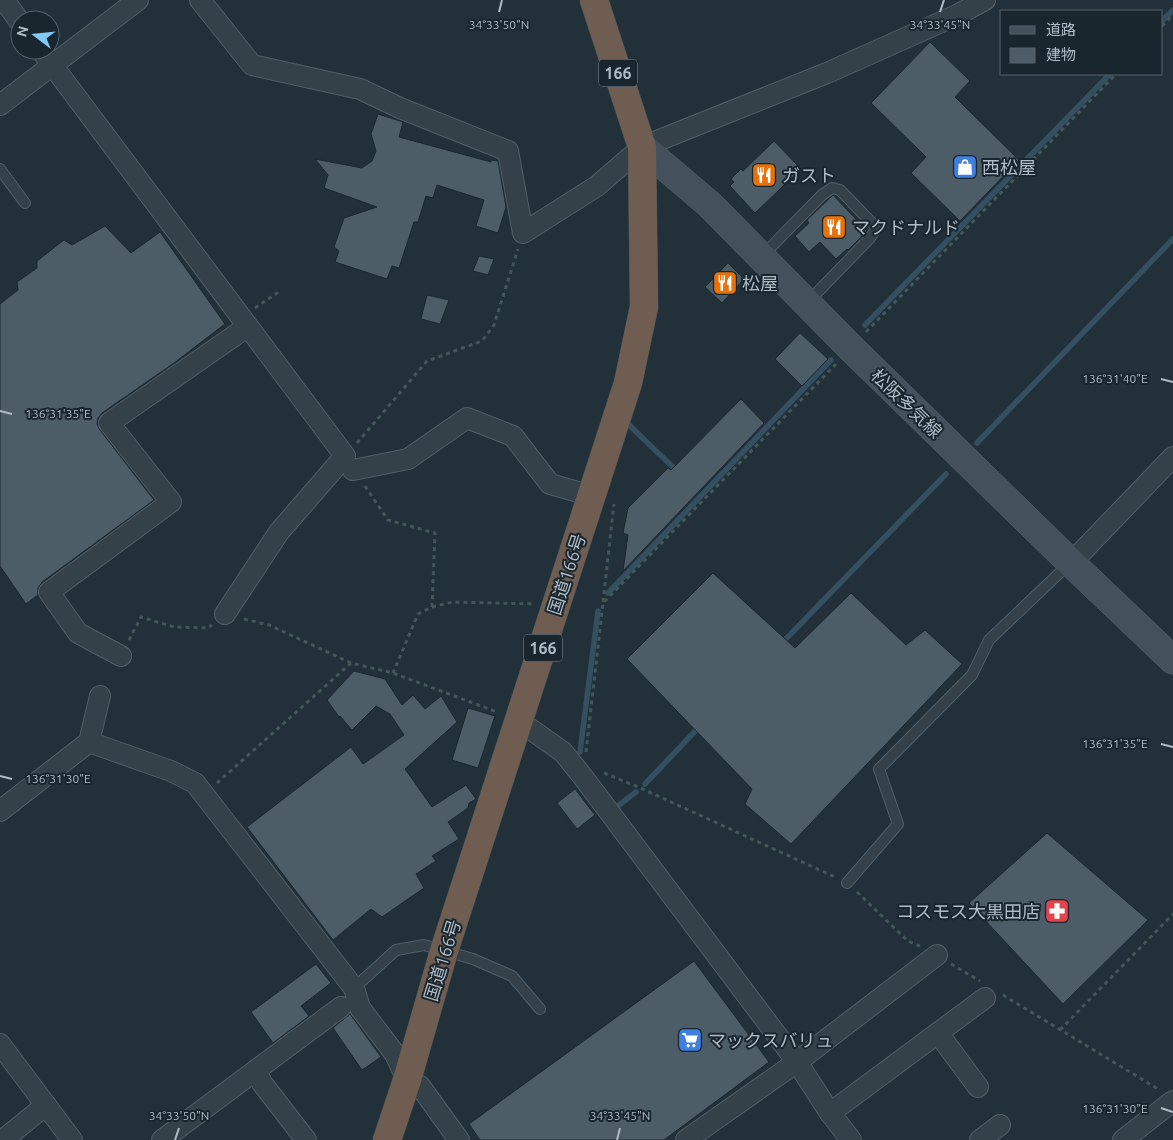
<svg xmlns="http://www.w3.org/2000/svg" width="1173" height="1140" font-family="Ubuntu,'Noto Sans JP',sans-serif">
<rect width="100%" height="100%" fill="#213039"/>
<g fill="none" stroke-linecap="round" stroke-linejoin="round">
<!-- stream -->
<g stroke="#345060" stroke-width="5.5">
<polyline points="1162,21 1173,10"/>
<polyline points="865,325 1110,74"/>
<polyline points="629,425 678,472"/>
<polyline points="977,443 1173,239"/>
<polyline points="608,593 831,360"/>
<polyline points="780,645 946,474"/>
<polyline points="580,752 598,611"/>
<polyline points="645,784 700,726"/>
<polyline points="615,808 636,792"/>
</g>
</g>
<!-- building -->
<g fill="#4c5d68" stroke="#1c2830">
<polygon points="930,42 970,81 955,97 1019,160 960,221 911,173 926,157 871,103"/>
<polygon points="378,114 403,122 399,137 491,162 491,160 498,161 506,207 498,233 476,226 484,200 437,185 433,198 426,196 418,222 414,222 399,268 392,266 387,279 335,262 339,251 334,247 344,218 377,207 324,188 328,175 315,159 362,168 372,161 376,151 371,134"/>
<polygon points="774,141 801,169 755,213 730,186 734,182 731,179 741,169 743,171"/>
<polygon points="833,195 867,231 848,250 847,249 836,259 820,242 809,252 795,236 809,223 807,220"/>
<polygon points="105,226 131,253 160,232 225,324 174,363 102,413 98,418 97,424 100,430 154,500 42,582 38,588 38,595 26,604 0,566 0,304 18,290 17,282 37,268 37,261 64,240 72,245"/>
<polygon points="479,256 494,259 488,275 473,271"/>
<polygon points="728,263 744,279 722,303 705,287"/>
<polygon points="427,295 449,300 440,324 421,319"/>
<polygon points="800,333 828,359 802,386 775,359"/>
<polygon points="741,399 764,423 623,571 628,535 623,533 628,508 668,468 671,470"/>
<polygon points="713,573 795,648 851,593 906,645 925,630 962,664 791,844 745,804 752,789 627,659"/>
<polygon points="354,671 385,679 402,705 413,695 425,709 441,696 457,722 405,769 432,807 466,785 476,799 469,803 468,808 448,822 459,839 432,856 436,861 416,874 424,888 382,917 371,909 333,940 247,827 351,747 363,764 404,735 390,714 376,706 352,730 340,716 339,717 327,700"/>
<polygon points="468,708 495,716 478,768 452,760"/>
<polygon points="575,789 595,815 577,829 557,803"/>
<polygon points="1047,833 1148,920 1063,1004 969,903"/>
<polygon points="694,961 769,1062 664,1140 480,1140 469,1124"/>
<polygon points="316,964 331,983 301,1006 309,1016 273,1043 251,1012"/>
<polygon points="350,1014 381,1057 362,1070 333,1028"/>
</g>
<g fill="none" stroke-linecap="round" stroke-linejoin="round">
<defs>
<g id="lane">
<polyline points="0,169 25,203"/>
<polyline points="762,256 822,195 832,188 840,190 874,225 876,229 870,238 807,303"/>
<polyline points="847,883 898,824 879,769 972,675 989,640 1070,563"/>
<polyline points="353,989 396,950 424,945 473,959 512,976 540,1009"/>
</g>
<g id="street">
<polyline points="4,0 20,22"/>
<polyline points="200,0 252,65 360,89 400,108 508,151 523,233 597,186 642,147 827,73 957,15 985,0"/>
<polyline points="41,50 345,456 279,532 225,614"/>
<polyline points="0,105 138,0"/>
<polyline points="353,470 408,459 467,418 513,436 550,484 592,496"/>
<polyline points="1071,563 1173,457"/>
<polyline points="121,656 78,633 49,592 171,502 109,423 247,327"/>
<polyline points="519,721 563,752 583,777 797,1062 830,1113 851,1140"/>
<polyline points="89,742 171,771 195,783 354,988 360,1008 395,1054 407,1080 420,1086 459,1140"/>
<polyline points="0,811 89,742 100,696"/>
<polyline points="938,1033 978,1087"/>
<polyline points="0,1044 72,1140"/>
<polyline points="256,1070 262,1083 306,1140"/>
<polyline points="830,1113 985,998"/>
<polyline points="3,1140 46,1105"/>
<polyline points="162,1140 341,1007"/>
<polyline points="686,1140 797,1062 937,955"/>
<polyline points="980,1140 1000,1125"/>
<polyline points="1123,1140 1173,1101"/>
</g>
<polyline id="secondary" points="642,147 710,205 851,348 1071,563 1173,660"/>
<polyline id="highway" points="387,1140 407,1080 444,951 628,383 644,307 642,147 594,0"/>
</defs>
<!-- lane casing -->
<use href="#lane" stroke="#525f67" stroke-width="12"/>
<!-- street casing -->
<use href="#street" stroke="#525f67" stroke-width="22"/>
<!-- secondary casing -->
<use href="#secondary" stroke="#525f67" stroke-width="29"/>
<!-- highway casing -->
<use href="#highway" stroke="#3f4c54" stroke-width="29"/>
<!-- path -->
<g stroke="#425856" stroke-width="3" stroke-dasharray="4 4" stroke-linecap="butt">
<polyline points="1162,26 1173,15"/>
<polyline points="255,308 280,291"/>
<polyline points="866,332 1116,74"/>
<polyline points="357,443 427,361 482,341 494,325 518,249"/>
<polyline points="365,486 388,520 435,533 432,607 418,614 393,673"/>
<polyline points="603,602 614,504"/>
<polyline points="432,607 453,602 534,604"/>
<polyline points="244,619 269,625 351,663 393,673 497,712"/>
<polyline points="129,640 141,617 174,627 208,628 212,625"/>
<polyline points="586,752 603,603 836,364"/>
<polyline points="604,773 636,786 835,877"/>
<polyline points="217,783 351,663"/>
<polyline points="857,892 908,941 920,946"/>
<polyline points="951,964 980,981"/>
<polyline points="1003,995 1158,1089"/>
<polyline points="1060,1030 1173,914"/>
</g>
<!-- lane -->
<use href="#lane" stroke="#344149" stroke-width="10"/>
<!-- street -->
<use href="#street" stroke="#344149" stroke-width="20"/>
<!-- secondary -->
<use href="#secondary" stroke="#42515c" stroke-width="28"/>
<!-- highway -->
<use href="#highway" stroke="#6f5d51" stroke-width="28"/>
</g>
<!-- ticks -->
<path fill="none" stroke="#afbcc6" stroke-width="2" d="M 499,12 L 502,0M 940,12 L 944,0M 1161,379 L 1173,382M 0,411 L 12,414M 1161,744 L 1173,747M 0,776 L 12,779M 1161,1108 L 1173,1112M 175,1140 L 179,1128M 617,1140 L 620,1128"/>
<!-- icons -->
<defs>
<symbol id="shop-square" viewBox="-11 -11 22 22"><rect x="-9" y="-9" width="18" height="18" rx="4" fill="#3f7fe0" stroke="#1a262e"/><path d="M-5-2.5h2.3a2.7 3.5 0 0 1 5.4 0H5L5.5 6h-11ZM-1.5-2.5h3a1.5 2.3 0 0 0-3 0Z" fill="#fff"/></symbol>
<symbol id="restaurant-square" viewBox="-11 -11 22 22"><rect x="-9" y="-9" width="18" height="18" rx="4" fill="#e8710a" stroke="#1a262e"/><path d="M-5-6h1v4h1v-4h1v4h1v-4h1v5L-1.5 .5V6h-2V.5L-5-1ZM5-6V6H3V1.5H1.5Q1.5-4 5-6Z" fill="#fff"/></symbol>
<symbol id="pharmacy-square" viewBox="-11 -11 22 22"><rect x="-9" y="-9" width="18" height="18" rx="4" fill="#e0444e" stroke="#1a262e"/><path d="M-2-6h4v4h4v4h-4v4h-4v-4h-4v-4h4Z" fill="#fff"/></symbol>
<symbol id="supermarket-square" viewBox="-11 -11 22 22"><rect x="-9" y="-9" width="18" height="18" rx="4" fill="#3f7fe0" stroke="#1a262e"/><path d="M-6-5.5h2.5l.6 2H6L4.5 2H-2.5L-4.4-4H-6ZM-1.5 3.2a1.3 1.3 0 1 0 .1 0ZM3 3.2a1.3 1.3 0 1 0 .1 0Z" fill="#fff"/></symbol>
</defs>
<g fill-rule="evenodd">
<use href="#shop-square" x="951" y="153" width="28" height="28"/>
<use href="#restaurant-square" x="750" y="161" width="28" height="28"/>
<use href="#restaurant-square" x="820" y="213" width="28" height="28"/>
<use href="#restaurant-square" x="711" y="269" width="28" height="28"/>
<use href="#pharmacy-square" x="1043" y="897" width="28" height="28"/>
<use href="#supermarket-square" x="676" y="1026" width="28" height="28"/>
</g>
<g text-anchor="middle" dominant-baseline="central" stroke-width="4" stroke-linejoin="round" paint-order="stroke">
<!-- shield labels -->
<g fill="#1a262e" stroke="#828f98" stroke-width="1">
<rect x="599" y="59.5" width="38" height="27" rx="4"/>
<rect x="524" y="634.5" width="38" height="27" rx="4"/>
</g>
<g font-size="16" font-weight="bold" fill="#afbcc6">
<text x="618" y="73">166</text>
<text x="543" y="648">166</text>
</g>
<!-- poi labels -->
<g font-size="18" fill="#afbcc6" stroke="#1a262e" text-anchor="start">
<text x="982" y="167">西松屋</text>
<text x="782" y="175">ガスト</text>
<text x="852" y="227">マクドナルド</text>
<text x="742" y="283">松屋</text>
<text x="1040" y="911" text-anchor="end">コスモス大黒田店</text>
<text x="708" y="1040">マックスバリュ</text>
</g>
<!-- street labels -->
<g font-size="18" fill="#afbcc6" stroke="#1a262e">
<text transform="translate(907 403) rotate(44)">松阪多気線</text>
<text transform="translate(566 574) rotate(-72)">国道166号</text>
<text transform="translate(442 960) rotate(-73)">国道166号</text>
</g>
</g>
<g font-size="12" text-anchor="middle" fill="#afbcc6" stroke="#1a262e" stroke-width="4" stroke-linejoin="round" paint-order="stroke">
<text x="499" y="29">34°33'50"N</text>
<text x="940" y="29">34°33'45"N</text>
<text x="1115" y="383">136°31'40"E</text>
<text x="58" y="418">136°31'35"E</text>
<text x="1115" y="748">136°31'35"E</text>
<text x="58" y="783">136°31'30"E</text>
<text x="1115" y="1113">136°31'30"E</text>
<text x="179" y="1120">34°33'50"N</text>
<text x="620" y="1120">34°33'45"N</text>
</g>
<!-- legend -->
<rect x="1000" y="10" width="162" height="65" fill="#1a262e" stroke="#56626b"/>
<rect x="1010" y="26" width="25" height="8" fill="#42515c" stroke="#56626b"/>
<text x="1046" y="35" font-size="15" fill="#afbcc6">道路</text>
<rect x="1010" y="48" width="25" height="15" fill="#4c5d68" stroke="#56626b"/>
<text x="1046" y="60" font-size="15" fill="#afbcc6">建物</text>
<!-- north arrow -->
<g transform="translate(35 35) rotate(286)"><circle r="24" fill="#1a262e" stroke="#56626b"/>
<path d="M0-4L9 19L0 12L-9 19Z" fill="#81c8f8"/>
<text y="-8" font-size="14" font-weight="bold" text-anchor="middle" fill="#afbcc6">N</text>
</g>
</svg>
